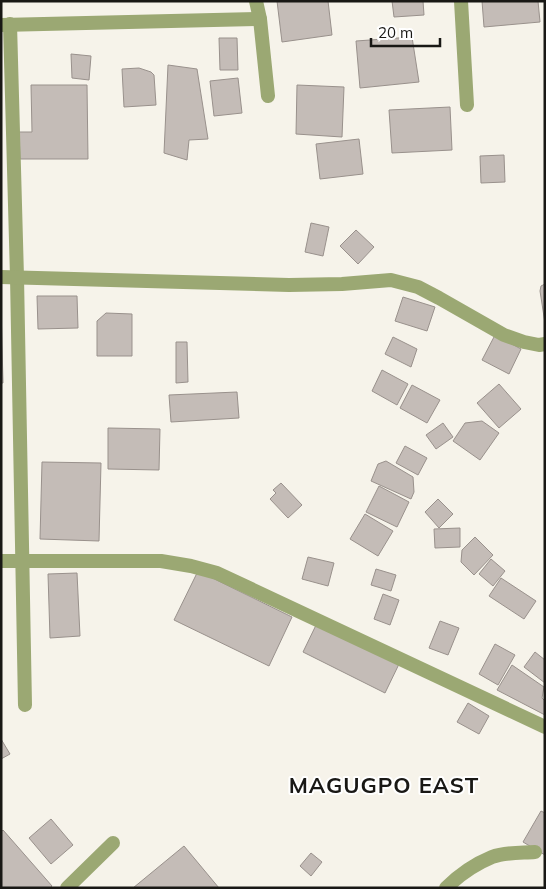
<svg xmlns="http://www.w3.org/2000/svg" width="546" height="889" font-family="Mulish,sans-serif">
<rect width="100%" height="100%" fill="#f6f3ea"/>
<!-- building -->
<g fill="#c4bcb7" stroke="#99918c">
<polygon points="277,1 328,1 332,35 282,42"/>
<polygon points="392,1 423,1 424,15 394,17"/>
<polygon points="482,1 538,1 540,22 484,27"/>
<polygon points="412,37 419,82 360,88 356,41"/>
<polygon points="219,38 237,38 238,70 220,70"/>
<polygon points="71,54 91,56 89,80 72,78"/>
<polygon points="168,65 197,69 208,139 189,140 187,160 164,153"/>
<polygon points="139,68 151,72 154,75 156,105 124,107 122,69"/>
<polygon points="238,78 242,113 214,116 210,81"/>
<polygon points="31,85 87,85 88,159 20,159 19,132 32,132"/>
<polygon points="297,85 344,87 342,137 296,134"/>
<polygon points="450,107 452,150 392,153 389,110"/>
<polygon points="359,139 363,174 320,179 316,144"/>
<polygon points="504,155 505,182 481,183 480,156"/>
<polygon points="311,223 329,227 323,256 305,252"/>
<polygon points="356,230 374,247 358,264 340,246"/>
<polygon points="545,284 545,323 540,291 541,286"/>
<polygon points="37,296 77,296 78,328 38,329"/>
<polygon points="403,297 435,307 427,331 395,321"/>
<polygon points="1,307 3,383 1,383"/>
<polygon points="106,313 132,314 132,356 97,356 97,321"/>
<polygon points="495,335 521,349 509,374 482,360"/>
<polygon points="393,337 417,349 411,367 385,354"/>
<polygon points="176,342 187,342 188,382 176,383"/>
<polygon points="382,370 408,384 397,405 372,391"/>
<polygon points="499,384 521,409 499,428 477,403"/>
<polygon points="412,385 440,400 427,423 400,408"/>
<polygon points="237,392 239,418 171,422 169,395"/>
<polygon points="482,421 499,433 480,460 453,441 465,423"/>
<polygon points="443,423 453,437 436,449 426,435"/>
<polygon points="108,428 160,429 159,470 108,469"/>
<polygon points="405,446 427,458 418,475 396,463"/>
<polygon points="386,461 413,477 414,492 411,499 371,481 378,464"/>
<polygon points="42,462 101,463 99,541 40,539"/>
<polygon points="281,483 302,505 288,518 270,499 276,493 273,490"/>
<polygon points="379,486 409,502 397,527 366,512"/>
<polygon points="438,499 453,514 439,528 425,512"/>
<polygon points="365,514 393,531 378,556 350,539"/>
<polygon points="460,528 460,547 435,548 434,529"/>
<polygon points="475,537 493,555 474,575 461,562 462,550"/>
<polygon points="308,557 334,563 328,586 302,579"/>
<polygon points="491,559 505,571 493,586 479,574"/>
<polygon points="376,569 396,575 391,591 371,585"/>
<polygon points="198,571 292,617 269,666 174,620"/>
<polygon points="77,573 80,636 50,638 48,574"/>
<polygon points="501,578 536,601 524,619 489,596"/>
<polygon points="383,594 399,600 390,625 374,619"/>
<polygon points="318,621 400,662 385,693 303,652"/>
<polygon points="440,621 459,628 448,655 429,648"/>
<polygon points="495,644 515,655 498,685 479,674"/>
<polygon points="535,652 545,660 545,683 524,667"/>
<polygon points="512,665 544,687 542,698 545,701 545,715 497,690"/>
<polygon points="468,703 489,716 479,734 457,722"/>
<polygon points="1,739 10,754 1,759"/>
<polygon points="541,811 545,813 545,855 523,842"/>
<polygon points="51,819 73,845 51,864 29,838"/>
<polygon points="3,830 52,886 50,888 1,888 1,832"/>
<polygon points="184,846 219,888 133,888"/>
<polygon points="311,853 322,862 311,876 300,866"/>
</g>
<g fill="none" stroke-linecap="round" stroke-linejoin="round">
<!-- minor -->
<g stroke="#9ba873" stroke-width="14">
<polyline points="256,1 260,19 268,96"/>
<polyline points="461,1 467,105"/>
<polyline points="10,24 17,277 25,705"/>
<polyline points="1,25 260,19"/>
<polyline points="1,277 289,285 342,284 391,280 418,287 439,298 504,335 524,342 539,345 545,344"/>
<polyline points="1,561 161,561 191,566 217,573 545,727"/>
<polyline points="67,888 113,843"/>
<path d="M 446,888 C 459,875 475,864 492,857 C 505,852 521,853 535,852"/>
</g>
</g>
<g text-anchor="middle" dominant-baseline="central" stroke-width="4" stroke-linejoin="round" paint-order="stroke">
<!-- district labels -->
<g font-size="22" font-weight="bold" letter-spacing="1" fill="#191815" stroke="#fff">
<text x="384" y="785">MAGUGPO EAST</text>
</g>
</g>
<!-- border -->
<rect width="546" height="889" fill="none" stroke="#191815" stroke-width="5"/>
<!-- scale -->
<path d="M371 38v8h69v-8" fill="none" stroke="#191815" stroke-width="2.5"/>
<text x="378" y="38" font-size="15" fill="#191815" stroke="#ffffff" stroke-width="4" paint-order="stroke">20 m</text>
</svg>
